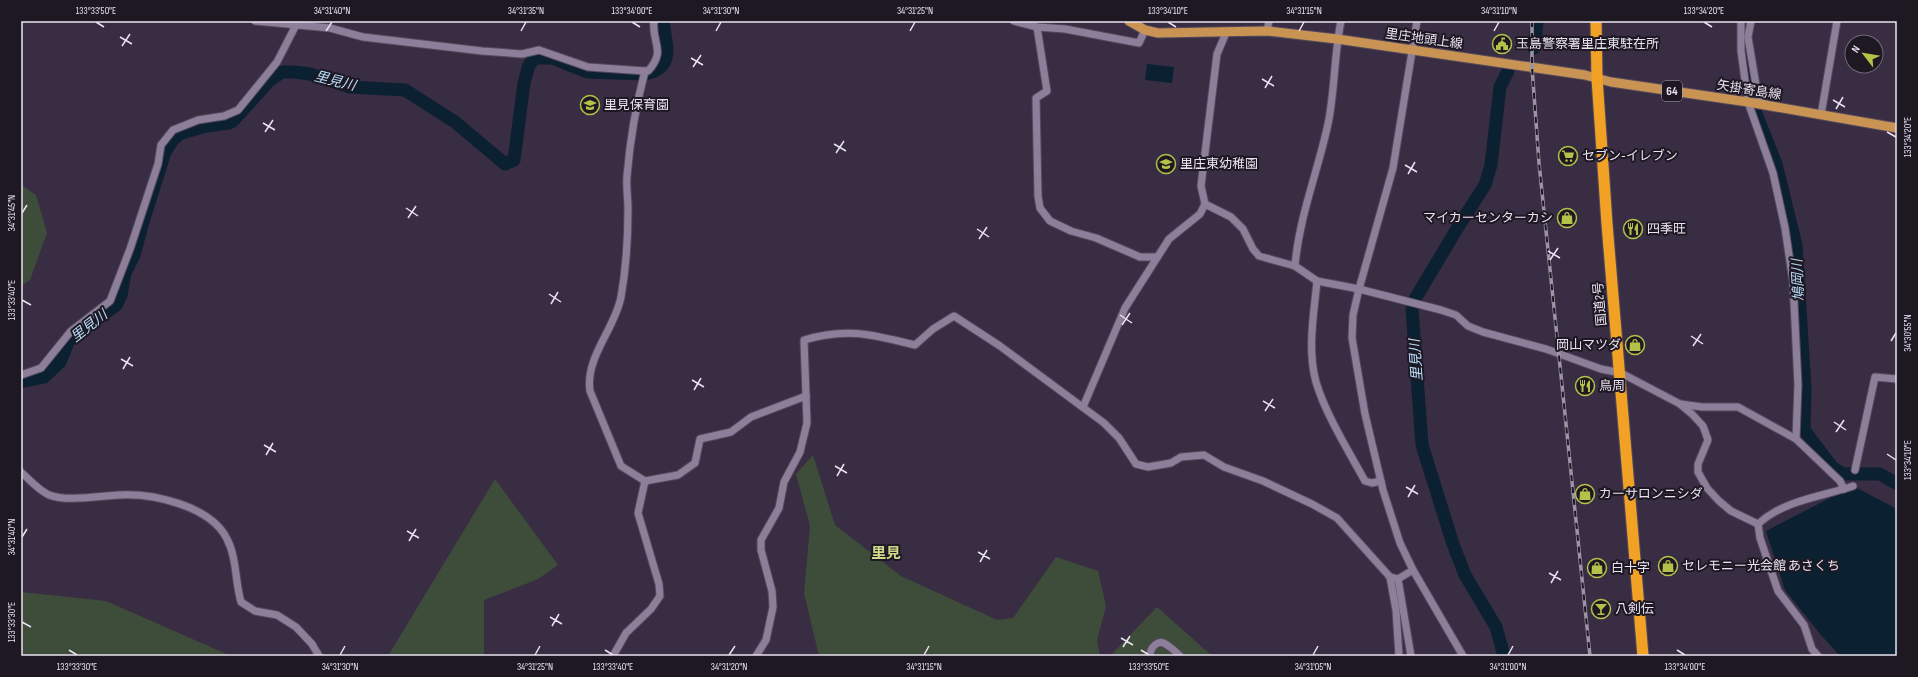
<svg xmlns="http://www.w3.org/2000/svg" width="1918" height="677" font-family="'Sofia Sans Condensed','Noto Sans JP',sans-serif">
<rect width="100%" height="100%" fill="#392d43"/>
<!-- green -->
<g fill="#3e4d3a">
<polygon points="21,185 36,195 47,233 30,280 21,286"/>
<polygon points="813,455 835,525 901,576 997,620 1013,618 1056,557 1098,571 1106,606 1097,640 1100,656 819,656 804,593 810,526 796,474"/>
<polygon points="495,479 558,565 538,579 484,600 484,656 388,656"/>
<polygon points="21,592 106,601 231,656 21,656"/>
<polygon points="1157,607 1212,656 1110,656"/>
</g>
<!-- water -->
<g fill="#0b2132">
<polygon points="1147,64 1174,67 1172,83 1145,80"/>
<polygon points="1853,486 1897,509 1897,656 1840,656 1820,634 1785,590 1766,531"/>
</g>
<g fill="none" stroke-linecap="round" stroke-linejoin="round">
<!-- river -->
<g stroke="#0b2132" stroke-width="13">
<polyline points="1746,21 1744,35 1755,111 1776,164 1796,245 1805,388 1804,430 1832,467 1843,474 1880,474 1897,484"/>
<polyline points="1534,48 1535,45 1537,21"/>
<path d="M 21,382 L 44,377 L 60,362 L 69,340 L 116,305 L 121,295 L 125,273 L 134,255 L 142,225 L 165,152 L 172,141 L 179,134 L 206,126 L 229,123 L 233,121 L 269,81 L 282,72 L 294,72 L 310,74 L 350,87 L 405,90 L 455,122 L 505,164 L 514,160 L 524,83 L 529,65 L 535,58 L 552,58 L 587,72 L 644,74 C 676,68 666,46 663,21"/>
<polyline points="1504,656 1496,627 1465,575 1453,544 1422,445 1412,309 1415,299 1458,227 1485,185 1491,165 1500,87 1508,71"/>
</g>
<defs>
<g id="minor">
<path d="M 255,21 L 330,28 L 363,37 L 482,51 L 522,54 L 539,50 L 588,67 L 645,71 L 648,71 C 667,50 651,43 654,21"/>
<polyline points="1014,21 1037,27 1065,29 1139,43 1145,30"/>
<polyline points="1417,21 1393,168 1359,289 1353,315 1352,338 1365,414 1383,490 1400,543 1413,570 1463,656"/>
<polyline points="1741,21 1741,51 1748,102 1773,173 1785,228 1793,282 1798,385 1796,439 1840,481 1844,489"/>
<polyline points="1751,21 1748,37 1758,97 1765,105"/>
<polyline points="1037,27 1047,91 1036,98 1038,196 1040,208 1050,221 1071,231 1096,238 1140,257 1157,257"/>
<polyline points="1267,31 1269,21"/>
<polyline points="1821,115 1837,21"/>
<polyline points="1205,204 1231,217 1243,229 1253,249 1259,256 1295,266 1317,281 1359,289 1441,310 1456,315 1468,326 1483,332 1546,349 1601,369 1621,373 1680,404 1692,414 1703,426 1708,440 1698,464 1698,472 1707,488 1719,501 1731,511 1758,524"/>
<path d="M 1295,266 C 1299,217 1318,171 1328,124 C 1335,90 1334,55 1341,21"/>
<path d="M 1317,281 C 1314,313 1307,350 1316,382 C 1325,413 1349,452 1365,481 L 1372,483 L 1381,481"/>
<polyline points="21,375 41,368 71,331 110,301 130,249 158,164 161,145 173,130 198,120 224,116 238,110 277,62 296,25"/>
<polyline points="1680,404 1702,407 1738,407 1796,439"/>
<polyline points="1083,407 1125,308 1169,239 1200,214 1205,204 1201,186 1217,54 1226,33"/>
<polyline points="1855,470 1875,377 1897,379"/>
<path d="M 21,472 C 30,480 38,490 49,495 C 66,502 100,496 119,495 C 153,493 211,506 227,539 C 237,558 235,582 241,602 L 255,611 L 277,615 L 296,627 L 312,644 L 319,656"/>
<polyline points="645,481 678,475 695,463 700,439 731,432 751,417 806,396"/>
<polyline points="1390,577 1396,610 1399,656"/>
<path d="M 613,656 L 626,633 L 651,609 L 660,596 L 659,584 L 638,513 L 645,481 L 621,466 L 590,391 C 585,357 615,329 621,297 C 626,269 628,238 628,209 C 628,198 626,187 627,176 C 630,140 636,105 645,71"/>
<path d="M 756,656 L 766,640 L 773,607 L 772,591 L 761,550 L 761,540 L 779,508 L 784,482 L 800,452 L 807,423 L 804,340 C 848,327 873,335 915,345 L 933,329 L 954,316 L 1000,346 L 1104,423 L 1119,438 L 1136,464 L 1148,467 L 1171,463 L 1181,457 L 1204,455 L 1224,467 L 1263,481 L 1312,504 L 1337,518 L 1390,577 L 1398,579"/>
<path d="M 1150,656 C 1150,647 1159,638 1167,645 C 1172,648 1176,652 1180,656"/>
<polyline points="1411,656 1398,579 1413,570"/>
<path d="M 1818,656 L 1812,649 L 1804,625 L 1778,591 L 1760,538 L 1758,524 C 1784,500 1821,497 1853,486"/>
</g>
<polyline id="major" points="1129,21 1145,30 1158,33 1267,31 1337,39 1585,75 1611,82 1748,102 1897,128"/>
<polyline id="highway" points="1596,21 1597,78 1607,224 1643,656"/>
</defs>
<!-- minor casing -->
<use href="#minor" stroke="#554a5d" stroke-width="9"/>
<!-- major casing -->
<use href="#major" stroke="#554a5d" stroke-width="11"/>
<!-- highway casing -->
<use href="#highway" stroke="#554a5d" stroke-width="13"/>
<!-- minor -->
<use href="#minor" stroke="#8d7f99" stroke-width="7"/>
<!-- major -->
<use href="#major" stroke="#c99453" stroke-width="9"/>
<!-- highway -->
<use href="#highway" stroke="#f1a225" stroke-width="11"/>
<defs>
<polyline id="rail" points="1532,21 1532,67 1539,163 1590,656"/>
</defs>
<!-- rail casing -->
<use href="#rail" stroke="#9d93a5" stroke-width="3.5"/>
<!-- rail -->
<use href="#rail" stroke="#1d1822" stroke-width="2" stroke-dasharray="6" stroke-linecap="butt"/>
</g>
<!-- ticks -->
<path fill="none" stroke="#eae2f1" stroke-width="1.5" d="M 96,22 L 104,27M 632,22 L 640,27M 1168,22 L 1176,27M 1704,22 L 1712,27M 326,31 L 332,22M 521,31 L 526,22M 716,31 L 721,22M 910,31 L 915,22M 1299,31 L 1304,22M 1494,31 L 1499,22M 120,37 L 132,44M 122,46 L 130,34M 691,58 L 703,65M 693,67 L 701,55M 1262,79 L 1274,86M 1265,88 L 1272,76M 1833,100 L 1845,107M 1836,109 L 1843,97M 263,123 L 275,130M 265,132 L 273,120M 1887,132 L 1896,137M 834,144 L 846,151M 836,153 L 844,141M 1405,165 L 1417,172M 1408,174 L 1415,162M 406,208 L 418,216M 22,213 L 27,205M 408,218 L 416,206M 977,229 L 989,237M 979,239 L 987,227M 1548,251 L 1560,258M 1550,260 L 1558,248M 549,294 L 561,302M 22,300 L 31,305M 551,304 L 558,292M 1120,315 L 1132,323M 1122,325 L 1130,313M 1691,336 L 1703,344M 1891,341 L 1896,333M 1693,346 L 1701,334M 121,359 L 133,366M 123,369 L 130,357M 692,380 L 704,387M 694,390 L 701,378M 1263,401 L 1275,408M 1265,411 L 1273,399M 1834,422 L 1846,430M 1836,432 L 1844,420M 264,445 L 276,452M 1887,454 L 1896,460M 266,455 L 273,443M 835,466 L 847,473M 837,476 L 844,464M 1406,487 L 1418,494M 1408,497 L 1415,485M 407,531 L 419,538M 22,537 L 27,529M 409,541 L 416,529M 978,552 L 990,559M 980,562 L 987,550M 1549,573 L 1561,580M 1551,583 L 1558,571M 550,617 L 562,624M 22,622 L 31,627M 552,626 L 559,614M 1121,638 L 1133,645M 1123,647 L 1130,636M 69,650 L 77,655M 605,650 L 613,655M 1141,650 L 1149,655M 1677,650 L 1685,655M 340,655 L 345,646M 535,655 L 540,646M 729,655 L 735,646M 924,655 L 929,646M 1313,655 L 1318,646M 1508,655 L 1513,646"/>
<!-- icons -->
<defs>
<symbol id="civic-ring" viewBox="-11 -11 22 22"><circle r="9.5" fill="#1d1822" stroke="#b6c149" stroke-width="1.5"/><path d="M-.6-6.5H3V-4.5H.6V-3L4-1V1h2V6H-6V1h2V-1L-.6-3ZM-1.2 2.5V6h2.4V2.5Z" fill="#b6c149"/></symbol>
<symbol id="school-ring" viewBox="-11 -11 22 22"><circle r="9.5" fill="#1d1822" stroke="#b6c149" stroke-width="1.5"/><path d="M0-5L7-2L0 1L-7-2ZM-4 1L0 2.5L4 1V4Q0 6-4 4Z" fill="#b6c149"/></symbol>
<symbol id="supermarket-ring" viewBox="-11 -11 22 22"><circle r="9.5" fill="#1d1822" stroke="#b6c149" stroke-width="1.5"/><path d="M-6-5.5h2.5l.6 2H6L4.5 2H-2.5L-4.4-4H-6ZM-1.5 3.2a1.3 1.3 0 1 0 .1 0ZM3 3.2a1.3 1.3 0 1 0 .1 0Z" fill="#b6c149"/></symbol>
<symbol id="shop-ring" viewBox="-11 -11 22 22"><circle r="9.5" fill="#1d1822" stroke="#b6c149" stroke-width="1.5"/><path d="M-5-2.5h2.3a2.7 3.5 0 0 1 5.4 0H5L5.5 6h-11ZM-1.5-2.5h3a1.5 2.3 0 0 0-3 0Z" fill="#b6c149"/></symbol>
<symbol id="restaurant-ring" viewBox="-11 -11 22 22"><circle r="9.5" fill="#1d1822" stroke="#b6c149" stroke-width="1.5"/><path d="M-5-6h1v4h1v-4h1v4h1v-4h1v5L-1.5 .5V6h-2V.5L-5-1ZM5-6V6H3V1.5H1.5Q1.5-4 5-6Z" fill="#b6c149"/></symbol>
<symbol id="bar-ring" viewBox="-11 -11 22 22"><circle r="9.5" fill="#1d1822" stroke="#b6c149" stroke-width="1.5"/><path d="M-6-5H6L.8 .8V4.5H3.5V6h-7V4.5H-.8V.8Z" fill="#b6c149"/></symbol>
</defs>
<g fill-rule="evenodd">
<use href="#civic-ring" x="1491" y="33" width="22" height="22"/>
<use href="#school-ring" x="579" y="94" width="22" height="22"/>
<use href="#supermarket-ring" x="1557" y="145" width="22" height="22"/>
<use href="#school-ring" x="1155" y="153" width="22" height="22"/>
<use href="#shop-ring" x="1556" y="207" width="22" height="22"/>
<use href="#restaurant-ring" x="1622" y="218" width="22" height="22"/>
<use href="#shop-ring" x="1624" y="334" width="22" height="22"/>
<use href="#restaurant-ring" x="1574" y="375" width="22" height="22"/>
<use href="#shop-ring" x="1574" y="483" width="22" height="22"/>
<use href="#shop-ring" x="1657" y="555" width="22" height="22"/>
<use href="#shop-ring" x="1586" y="557" width="22" height="22"/>
<use href="#bar-ring" x="1590" y="598" width="22" height="22"/>
</g>
<g text-anchor="middle" dominant-baseline="central" stroke-width="4" stroke-linejoin="round" paint-order="stroke">
<!-- shield labels -->
<rect fill="#1d1822" stroke="#aca5b3" stroke-width="1" x="1662" y="81" width="20" height="20" rx="3"/>
<g font-size="12" font-weight="bold" fill="#eae2f1">
<text x="1672" y="91">64</text>
</g>
<!-- street labels -->
<g font-size="13" fill="#eae2f1" stroke="#1d1822">
<text transform="translate(1424 39) rotate(8)">里庄地頭上線</text>
<text transform="translate(1749 90) rotate(9)">矢掛寄島線</text>
<text transform="translate(1600 304) rotate(-95)">国道2号</text>
</g>
<!-- poi labels -->
<g font-size="13" fill="#eae2f1" stroke="#1d1822" text-anchor="start">
<text x="1516" y="44">玉島警察署里庄東駐在所</text>
<text x="604" y="105">里見保育園</text>
<text x="1582" y="156">セブン-イレブン</text>
<text x="1180" y="164">里庄東幼稚園</text>
<text x="1553" y="218" text-anchor="end">マイカーセンターカシ</text>
<text x="1647" y="229">四季旺</text>
<text x="1621" y="345" text-anchor="end">岡山マツダ</text>
<text x="1599" y="386">鳥周</text>
<text x="1599" y="494">カーサロンニシダ</text>
<text x="1682" y="566">セレモニー光会館 あさくち</text>
<text x="1611" y="568">白十字</text>
<text x="1615" y="609">八剣伝</text>
</g>
<!-- water labels -->
<g font-size="14" font-style="italic" fill="#b9defd" stroke="#1d1822">
<text transform="translate(335 81) rotate(14)">里見川</text>
<text transform="translate(1798 280) rotate(-93)">鳩岡川</text>
<text transform="translate(89 326) rotate(-38)">里見川</text>
<text transform="translate(1416 360) rotate(-94)">里見川</text>
</g>
<!-- quarter labels -->
<g font-size="15" font-weight="bold" fill="#ced78a" stroke="#1d1822">
<text x="886" y="553">里見</text>
</g>
</g>
<!-- border -->
<rect width="1918" height="677" fill="none" stroke="#1d1822" stroke-width="44"/>
<!-- north arrow -->
<g transform="translate(1864 54) rotate(301)"><circle r="19" fill="#1d1822" stroke="#6f6975"/>
<path d="M0-3L7 15L0 10L-7 15Z" fill="#b6c149"/>
<text y="-6" font-size="11" font-weight="bold" text-anchor="middle" fill="#eae2f1">N</text>
</g>
<rect x="22" y="22" width="1874" height="633" fill="none" stroke="#eae2f1" stroke-width="1.5"/>
<g font-size="10" text-anchor="middle" fill="#eae2f1">
<text x="96" y="14">133°33'50"E</text>
<text x="332" y="14">34°31'40"N</text>
<text x="526" y="14">34°31'35"N</text>
<text x="632" y="14">133°34'00"E</text>
<text x="721" y="14">34°31'30"N</text>
<text x="915" y="14">34°31'25"N</text>
<text x="1168" y="14">133°34'10"E</text>
<text x="1304" y="14">34°31'15"N</text>
<text x="1499" y="14">34°31'10"N</text>
<text x="1704" y="14">133°34'20"E</text>
<text transform="translate(1907 137) rotate(-90)" y="4">133°34'20"E</text>
<text transform="translate(11 213) rotate(-90)" y="4">34°31'45"N</text>
<text transform="translate(11 300) rotate(-90)" y="4">133°33'40"E</text>
<text transform="translate(1907 333) rotate(-90)" y="4">34°30'55"N</text>
<text transform="translate(1907 460) rotate(-90)" y="4">133°34'10"E</text>
<text transform="translate(11 537) rotate(-90)" y="4">34°31'40"N</text>
<text transform="translate(11 622) rotate(-90)" y="4">133°33'30"E</text>
<text x="77" y="670">133°33'30"E</text>
<text x="340" y="670">34°31'30"N</text>
<text x="535" y="670">34°31'25"N</text>
<text x="613" y="670">133°33'40"E</text>
<text x="729" y="670">34°31'20"N</text>
<text x="924" y="670">34°31'15"N</text>
<text x="1149" y="670">133°33'50"E</text>
<text x="1313" y="670">34°31'05"N</text>
<text x="1508" y="670">34°31'00"N</text>
<text x="1685" y="670">133°34'00"E</text>
</g>
</svg>
